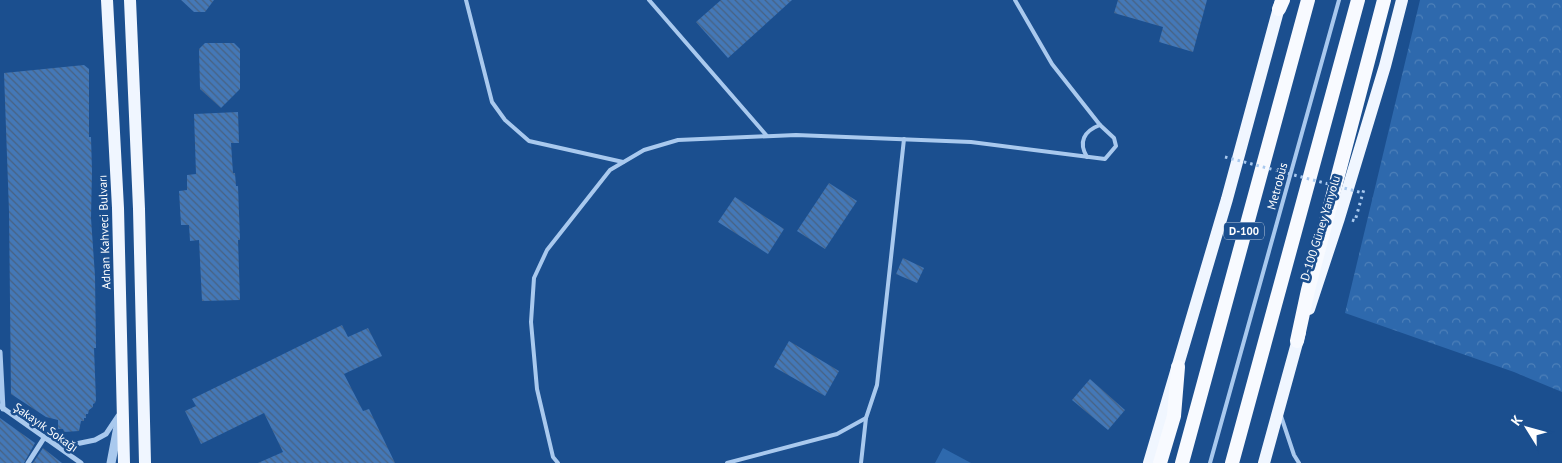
<svg xmlns="http://www.w3.org/2000/svg" width="1562" height="463" font-family="'PT Sans',sans-serif">
<defs>
<pattern id="forest-crowns" width="20" height="18" patternUnits="userSpaceOnUse" patternTransform="scale(1.25)"><rect width="20" height="18" fill="#2e69ad"/><path d="M2 6a3 3 0 1 1 6 0M12 15a3 3 0 1 1 6 0" fill="none" stroke="#4d80b9"/></pattern>
<pattern id="building-back-hatch" width="6" height="6" patternUnits="userSpaceOnUse" patternTransform="scale(1.25)"><rect width="6" height="6" fill="#4478b7"/><path d="M-1 5l2 2M0 0l6 6M5-1l2 2" fill="none" stroke="#486282"/></pattern>
</defs>
<rect width="100%" height="100%" fill="#1b4f8f"/>
<!-- forest -->
<polygon fill="url(#forest-crowns)" points="1420,0 1562,0 1562,392 1514,372 1345,313"/>
<!-- pitch -->
<polygon fill="#2e69ad" points="943,448 971,463 935,463"/>
<!-- building -->
<g fill="url(#building-back-hatch)">
<polygon points="181,0 214,0 205,12 194,12"/>
<polygon points="721,0 792,0 728,58 696,22"/>
<polygon points="1118,0 1207,0 1193,52 1159,42 1163,27 1114,13"/>
<polygon points="205,43 234,43 240,49 240,89 221,108 200,89 199,49"/>
<polygon points="84,65 89,69 89,137 91,137 92,171 91,218 95,276 96,348 94,348 96,400 95,403 93,404 93,407 89,410 88,414 86,414 86,418 84,418 84,421 81,421 79,431 64,432 63,429 58,429 58,420 46,417 11,394 9,212 4,73"/>
<polygon points="238,112 239,143 231,143 233,173 235,173 236,186 238,186 240,240 238,240 240,300 202,301 199,240 190,241 189,225 181,225 179,191 187,190 187,175 196,174 194,114"/>
<polygon points="829,183 857,201 825,249 797,231"/>
<polygon points="735,197 784,229 768,254 718,222"/>
<polygon points="903,258 924,268 917,283 896,274"/>
<polygon points="342,325 348,337 368,328 382,356 344,374 363,411 369,409 395,463 258,463 283,452 264,413 201,444 185,411 196,406 192,399"/>
<polygon points="789,341 839,371 825,396 774,367"/>
<polygon points="1090,379 1125,410 1108,430 1072,400"/>
<polygon points="0,418 35,443 24,463 0,463"/>
<polygon points="43,448 62,463 33,463"/>
</g>
<g fill="none" stroke-linecap="round" stroke-linejoin="round">
<!-- path -->
<polyline stroke="#a9c9ee" stroke-width="3" stroke-dasharray="2.5 4" stroke-linecap="butt" points="1352,220 1355,221 1364,189"/>
<!-- service -->
<g stroke="#a9c9ee" stroke-width="4">
<polyline points="466,0 492,102 505,120 529,141 623,162"/>
<polyline points="649,0 767,136"/>
<path d="M 1087,157 C 1078,142 1084,131 1100,125"/>
<polyline points="1281,416 1294,455 1299,463"/>
<polyline points="558,463 553,457 537,389 531,322 534,278 547,250 610,170 644,150 678,140 796,135 971,142 1105,159 1116,146 1114,138 1100,125 1052,64 1015,0"/>
<polyline points="727,463 837,434 866,418 877,385 904,139"/>
<polyline points="861,463 866,418"/>
<polyline points="1210,463 1339,0"/>
</g>
<!-- minor -->
<g stroke="#a9c9ee" stroke-width="5">
<polyline points="0,352 3,409"/>
<polyline points="0,406 81,463"/>
<polyline points="44,438 66,446 95,440 106,434 118,416"/>
<polyline points="28,463 44,438"/>
</g>
<!-- tertiary -->
<polyline stroke="#a9c9ee" stroke-width="9" points="111,463 119,421"/>
<!-- primary -->
<g stroke="#f0f6ff" stroke-width="12">
<polyline points="107,0 118,208 124,463"/>
<polyline points="130,0 139,209 145,463"/>
<polyline points="1309,309 1339,218 1385,66 1402,0"/>
<polyline points="1149,463 1227,199 1281,0"/>
<polyline points="1264,463 1300,332"/>
</g>
<!-- trunk -->
<g stroke="#f8faff" stroke-width="14">
<polyline points="1279,9 1283,0"/>
<polyline points="1297,341 1308,290 1384,0"/>
<polyline points="1160,463 1174,416 1178,367"/>
<polyline points="1182,463 1308,0"/>
<polyline points="1232,463 1358,0"/>
</g>
<!-- path-bridge -->
<polyline stroke="#a9c9ee" stroke-width="3" stroke-dasharray="2.5 4" stroke-linecap="butt" points="1225,157 1363,193"/>
</g>
<g text-anchor="middle" dominant-baseline="central" stroke-width="5" stroke-linejoin="round" paint-order="stroke">
<!-- shield labels -->
<rect fill="#1b4f8f" stroke="#bbcadd" stroke-width="1" x="1224" y="222.5" width="40" height="17" rx="4"/>
<g font-size="11" font-weight="bold" fill="#fff">
<text x="1244" y="231">D-100</text>
</g>
<!-- street labels -->
<g font-size="12" fill="#fff" stroke="#1b4f8f">
<text transform="translate(1277 186) rotate(-75)">Metrobüs</text>
<text transform="translate(1320 228) rotate(-73)">D-100 Güney Yanyolu</text>
<text transform="translate(104 232) rotate(-92)">Adnan Kahveci Bulvarı</text>
<text transform="translate(46 427) rotate(35)">Şakayık Sokağı</text>
</g>
</g>
<!-- north arrow -->
<g transform="translate(1527 428) rotate(307)" stroke="#1b4f8f" stroke-width="4" paint-order="stroke">
<path d="M0-4L9 19L0 12L-9 19Z" fill="#ffffff"/>
<text y="-8" font-size="14" font-weight="bold" text-anchor="middle" fill="#ffffff">K</text>
</g>
</svg>
